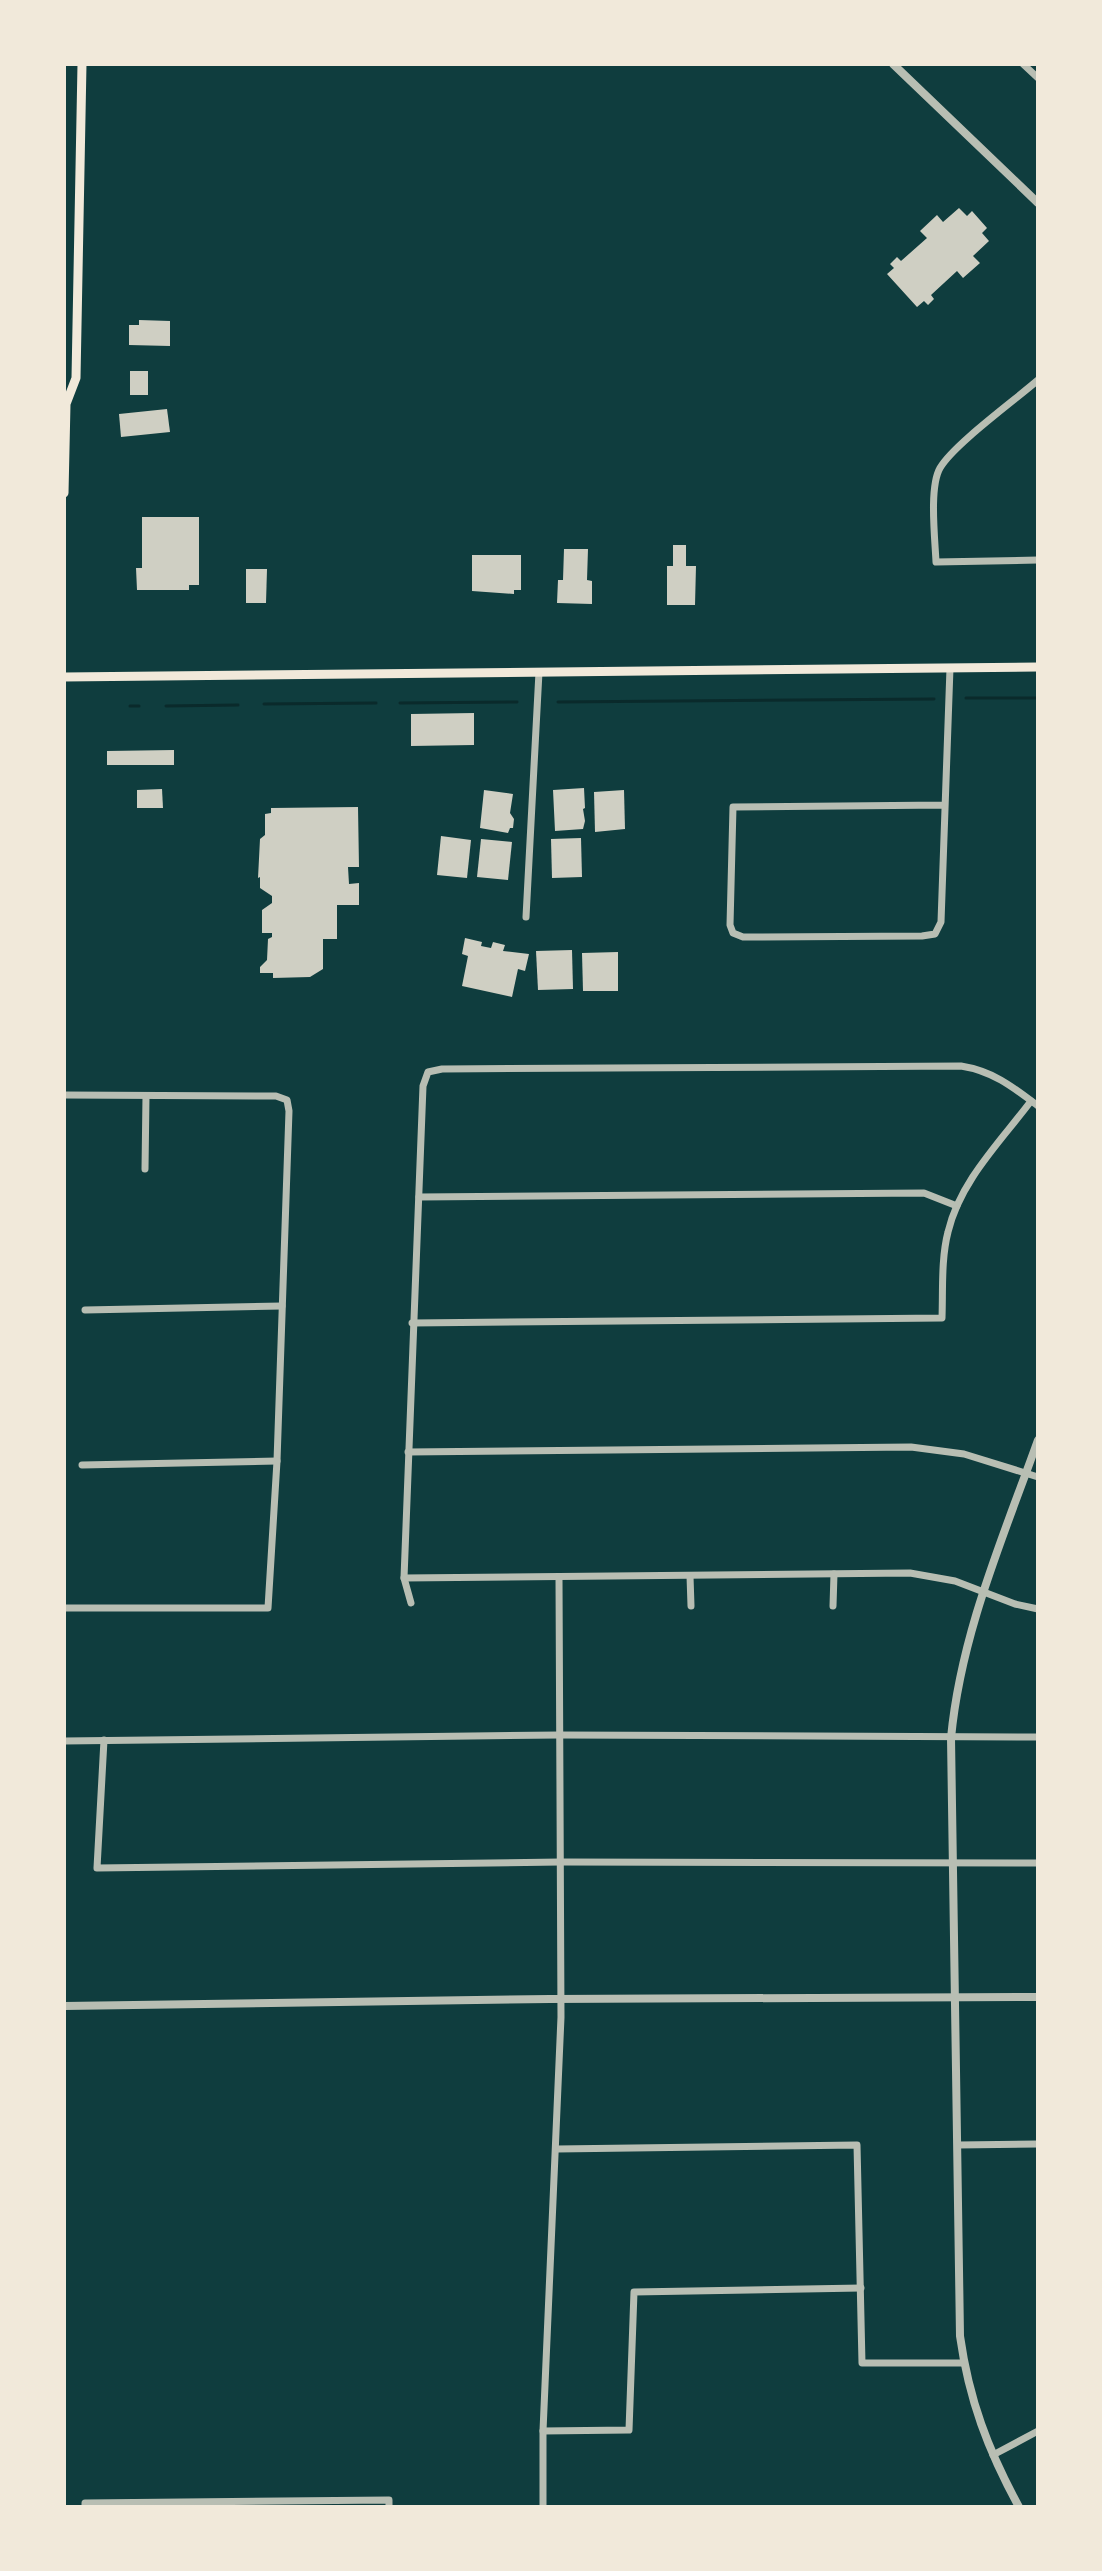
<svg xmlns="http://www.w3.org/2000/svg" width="1102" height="2571" font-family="Arial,sans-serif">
<rect width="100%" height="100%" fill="#0f3d3e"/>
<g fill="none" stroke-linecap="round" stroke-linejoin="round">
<!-- stream -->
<g stroke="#0a2a2b" stroke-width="3">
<polyline points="966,698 1038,698"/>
<polyline points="558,702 934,699"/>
<polyline points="400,703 517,702"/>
<polyline points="264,704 376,703"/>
<polyline points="130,706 139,706"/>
<polyline points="166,706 238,705"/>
</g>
</g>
<!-- building -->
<g fill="#cfcfc3">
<polygon points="959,208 967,216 972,211 987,228 982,233 989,241 973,256 980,263 963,278 957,271 931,295 934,299 928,305 924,301 917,307 887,274 894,268 890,264 897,257 901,261 927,238 920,231 937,215 943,222"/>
<polygon points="139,320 170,321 170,346 129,345 129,325 139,325"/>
<rect x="130" y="371" width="18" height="24"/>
<polygon points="167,409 170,432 121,437 119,414"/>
<polygon points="142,517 199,517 199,585 189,585 189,590 137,590 136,568 142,568"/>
<polygon points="673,545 686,545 686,566 696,566 695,605 667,605 667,566 673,566"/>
<polygon points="564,549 588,549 587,580 592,581 592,604 557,603 558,580 563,580"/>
<polygon points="472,555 521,555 521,590 514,590 514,594 472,591"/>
<polygon points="246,569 267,569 266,603 246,603"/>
<polygon points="474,713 474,745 411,746 411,714"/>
<polygon points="174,750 174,765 107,765 107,751"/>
<polygon points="584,788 585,808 583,809 585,821 583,829 555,831 553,790"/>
<polygon points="162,789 163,808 137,808 137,790"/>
<polygon points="484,790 513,794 510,813 514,819 513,828 510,828 508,833 480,828"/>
<polygon points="624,790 625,829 595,832 594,792"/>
<polygon points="358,807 359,867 348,867 349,884 359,883 359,905 337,905 337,939 323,939 323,969 310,977 273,978 273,973 260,973 260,967 267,960 268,939 272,937 272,933 262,933 262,910 272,903 272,896 260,888 260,877 258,878 260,839 265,835 265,814 271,813 271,808"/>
<polygon points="441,836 471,840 467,878 437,875"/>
<polygon points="581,838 582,877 552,878 551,839"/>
<polygon points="481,839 512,842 508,880 477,877"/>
<polygon points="465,938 482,942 481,946 491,948 493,942 505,945 503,951 529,954 525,971 518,969 512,997 462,986 468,956 462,954"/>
<polygon points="572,950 573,989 538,990 536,951"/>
<polygon points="618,952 618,991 583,991 582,953"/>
</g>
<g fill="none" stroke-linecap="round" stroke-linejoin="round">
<!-- minor -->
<g stroke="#b8beb3" stroke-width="7">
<polyline points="1023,64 1038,78"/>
<path d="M 1038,380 C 1015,400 953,445 940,468 C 929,487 935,539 936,562 L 1038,560"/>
<polyline points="945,805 733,807 730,925 733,933 743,937 922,936 935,934 941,922 950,668"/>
<polyline points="526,917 539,672"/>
<polyline points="64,1095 276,1096 287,1100 289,1111 277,1461 268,1608 64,1608"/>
<polyline points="145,1169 146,1096"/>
<polyline points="419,1197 924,1193 957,1206"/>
<polyline points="85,1310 282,1306"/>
<path d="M 412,1323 L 942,1318 C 943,1290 941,1259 948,1232 C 960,1181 1001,1141 1031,1101"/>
<polyline points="408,1452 911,1447 964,1454 1038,1477"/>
<polyline points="82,1465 277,1461"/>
<polyline points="690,1576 691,1606"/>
<polyline points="404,1578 910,1573 955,1581 1015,1604 1038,1609"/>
<path d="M 411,1603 L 404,1578 L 423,1086 L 428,1072 L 442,1069 L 961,1066 C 993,1071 1013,1087 1038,1106"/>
<polyline points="833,1606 834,1574"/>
<polyline points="104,1740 97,1868 560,1862 1038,1863"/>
<polyline points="64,1741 559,1735 1038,1737"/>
<polyline points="958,2145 1038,2144"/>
<polyline points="557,2149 857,2145 862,2363 964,2363"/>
<polyline points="543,2431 629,2430 634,2292 861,2288"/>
<polyline points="993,2455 1038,2431"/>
<polyline points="85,2507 85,2503 389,2500 389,2507"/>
<polyline points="543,2507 543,2431 561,2017 559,1578"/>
</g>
<!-- tertiary -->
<g stroke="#b8beb3" stroke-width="8">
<polyline points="893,64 1038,203"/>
<polyline points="64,2006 550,1999 1038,1997"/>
<path d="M 1019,2507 C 988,2450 969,2400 960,2336 L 951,1738 C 961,1633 1003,1538 1038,1440"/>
</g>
<!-- secondary -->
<g stroke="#f1e9da" stroke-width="9">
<polyline points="64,493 66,404 76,378 82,64"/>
<polyline points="64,677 1038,667"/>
</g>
</g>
<!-- border -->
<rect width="1102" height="2571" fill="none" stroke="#f1e9da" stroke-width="132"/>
</svg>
